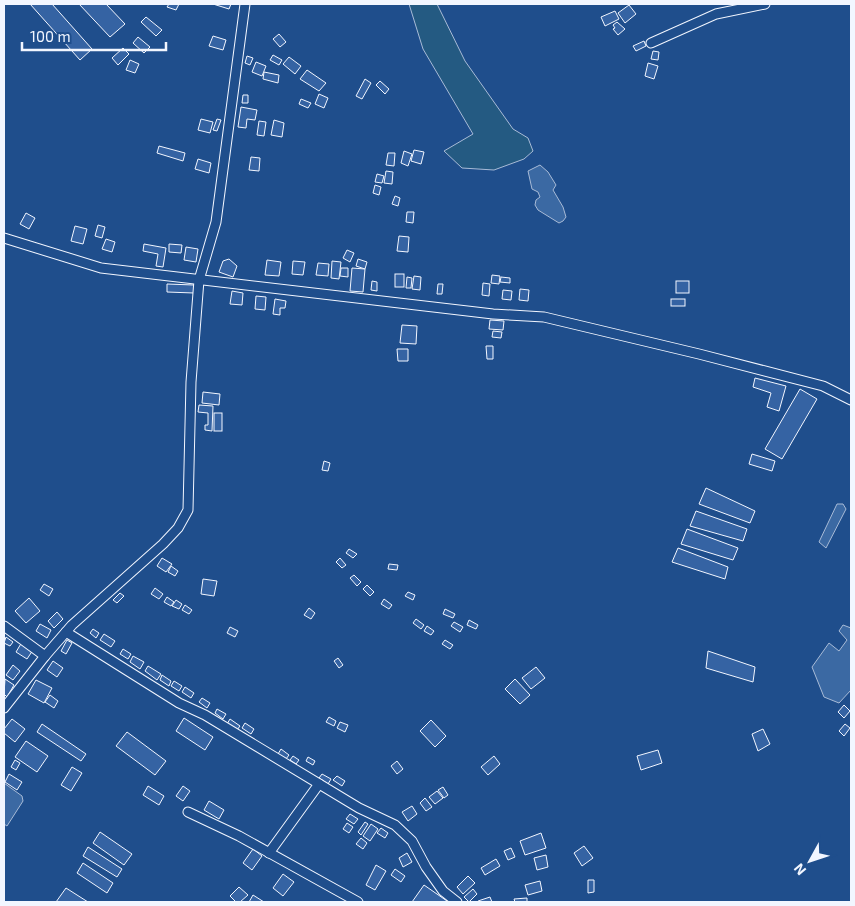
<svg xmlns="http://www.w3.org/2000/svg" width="855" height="906" font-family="'Exo 2',sans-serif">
<rect width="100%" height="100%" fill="#1f4e8c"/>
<!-- green -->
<polygon fill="#245a82" stroke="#a8bbd7" points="409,4 437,4 465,61 513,129 528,138 533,151 524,159 494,170 462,168 444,151 473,134 423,49"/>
<!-- water -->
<g fill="#3b69a3" stroke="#a8bbd7">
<polygon points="540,165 548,172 556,185 553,190 563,207 566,217 563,221 559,223 538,210 535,205 536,200 540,197 538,192 532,189 528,171"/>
<polygon points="837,504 843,504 846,509 826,548 819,542"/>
<polygon points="843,625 851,628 851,690 839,703 824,697 812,667 829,643 839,651 847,640 839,631"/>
<polygon points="4,783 22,796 23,801 7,826 4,824"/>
</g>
<!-- building -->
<g fill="#3563a3" stroke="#f2f6ff">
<polygon points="30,4 52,4 92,49 80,60"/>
<polygon points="79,4 106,4 125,24 110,37"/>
<polygon points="169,4 179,4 176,10 167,7"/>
<polygon points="213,4 231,4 229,9"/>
<polygon points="629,5 636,14 625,23 618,13"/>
<polygon points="615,11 619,19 605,26 601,17"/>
<polygon points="146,17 162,30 156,36 141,22"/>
<polygon points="617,22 625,29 618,35 613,29 615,28 613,25"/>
<polygon points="279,34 286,42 280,47 273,39"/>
<polygon points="213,36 226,40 223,50 209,46"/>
<polygon points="138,37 150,47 144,53 133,43"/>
<polygon points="644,41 646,46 636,51 633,46"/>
<polygon points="123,48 129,54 118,65 112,58"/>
<polygon points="653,51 659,52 658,60 651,59"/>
<polygon points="273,55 282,60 279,65 270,60"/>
<polygon points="247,56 253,58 250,65 245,63"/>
<polygon points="289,57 301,66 295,74 283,64"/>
<polygon points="130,60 139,64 135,73 126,70"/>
<polygon points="256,62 266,66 262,76 252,72"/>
<polygon points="648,63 658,66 654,79 645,76"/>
<polygon points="307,70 326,83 319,91 300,79"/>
<polygon points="264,72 279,75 278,83 263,79"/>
<polygon points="365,79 371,83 362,99 356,96"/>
<polygon points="380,81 389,89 385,94 376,85"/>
<polygon points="319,94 328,98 324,108 315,104"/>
<polygon points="243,95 248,95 248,103 242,103"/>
<polygon points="301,99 311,103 308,108 299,104"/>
<polygon points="241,107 257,110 255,120 247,119 246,128 238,127"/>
<polygon points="201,119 213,122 210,133 198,130"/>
<polygon points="217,119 221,120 217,131 213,130"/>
<polygon points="274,120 284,123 282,137 271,135"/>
<polygon points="259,121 266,122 264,136 257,135"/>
<polygon points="159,146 185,153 183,161 157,153"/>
<polygon points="414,150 424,152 421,164 411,161"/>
<polygon points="404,151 412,154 408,166 401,163"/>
<polygon points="388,153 395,153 394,166 386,165"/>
<polygon points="251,157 260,158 259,171 249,170"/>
<polygon points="198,159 211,163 209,173 195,169"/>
<polygon points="386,171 393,172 392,184 384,183"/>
<polygon points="377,174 384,176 382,183 375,182"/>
<polygon points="375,185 381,187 379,195 373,193"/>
<polygon points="395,196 400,198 398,206 392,204"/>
<polygon points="407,212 414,212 413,223 406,222"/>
<polygon points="26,213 35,218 29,229 20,224"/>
<polygon points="98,225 105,227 102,238 95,236"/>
<polygon points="75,226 87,229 83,244 71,241"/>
<polygon points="399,236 409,237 408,252 397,251"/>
<polygon points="106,239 115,242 112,252 102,249"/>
<polygon points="144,244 166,248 163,267 156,266 158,254 143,251"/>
<polygon points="169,244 182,245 181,253 169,252"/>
<polygon points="186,247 198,249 196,262 184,260"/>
<polygon points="347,250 354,253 350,262 343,258"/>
<polygon points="229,259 237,266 233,277 219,272 223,261"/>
<polygon points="358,259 367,262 365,269 356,266"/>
<polygon points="267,260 281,262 279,276 265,275"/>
<polygon points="293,261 305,262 303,275 292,274"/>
<polygon points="332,261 341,262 339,279 331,278"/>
<polygon points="318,263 329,264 328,276 316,275"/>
<polygon points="341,268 348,268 348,277 340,276"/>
<polygon points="352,268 365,269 363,292 350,291"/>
<rect x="395" y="274" width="9" height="13"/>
<polygon points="492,275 500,276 499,284 491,283"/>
<polygon points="414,276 421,277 420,290 412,289"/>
<polygon points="407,277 412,278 411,288 406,288"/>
<polygon points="501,277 510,278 510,283 500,282"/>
<polygon points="372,281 377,282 377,291 371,290"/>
<rect x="676" y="281" width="13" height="12"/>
<polygon points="483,283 490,284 489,296 482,295"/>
<polygon points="167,284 194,285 194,293 167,292"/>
<polygon points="438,284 443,284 442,294 437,294"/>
<polygon points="520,289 529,290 528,301 519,300"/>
<polygon points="503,290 512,291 511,300 502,299"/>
<polygon points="232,291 243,293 242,305 230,304"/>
<polygon points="256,296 266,297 265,310 255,309"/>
<polygon points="275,299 286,301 285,308 280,308 280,315 273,314"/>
<rect x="671" y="299" width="14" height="7"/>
<polygon points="490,320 504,321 503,330 489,329"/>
<polygon points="402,325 417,326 416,344 400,343"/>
<polygon points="493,331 502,332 501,338 492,337"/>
<polygon points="486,346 493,346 493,359 487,359"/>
<polygon points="397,349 408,349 408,361 398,361"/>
<polygon points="755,378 786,386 779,411 767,407 771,393 753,387"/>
<polygon points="800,389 817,399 782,459 765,449"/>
<polygon points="203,392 220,394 219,405 202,403"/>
<polygon points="199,405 213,406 212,431 205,430 205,425 208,425 208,413 198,412"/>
<rect x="214" y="413" width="8" height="18"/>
<polygon points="752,454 775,461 772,471 749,464"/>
<polygon points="324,461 330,463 328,471 322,470"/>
<polygon points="706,488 755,511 750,523 699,504"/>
<polygon points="696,511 747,529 743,541 690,526"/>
<polygon points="687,529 738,548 733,560 681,544"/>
<polygon points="678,548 728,567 725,579 672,562"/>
<polygon points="349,549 357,554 353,558 346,553"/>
<polygon points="162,558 172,564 166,572 157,566"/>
<polygon points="340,558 346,565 342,568 336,562"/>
<polygon points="389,564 398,565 397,570 388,569"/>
<polygon points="171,566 178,571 175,576 168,572"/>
<polygon points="354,575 361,582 357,586 350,578"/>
<polygon points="203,579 217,581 214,596 201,594"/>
<polygon points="44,584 53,589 49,596 40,590"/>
<polygon points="367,585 374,592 370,596 363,589"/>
<polygon points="155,588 163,594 159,599 151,594"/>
<polygon points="408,592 415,595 413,600 405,596"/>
<polygon points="120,593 124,596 117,603 113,600"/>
<polygon points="167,597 174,602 171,606 164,602"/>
<polygon points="29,598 40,611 26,623 15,611"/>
<polygon points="384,599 392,605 389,609 381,604"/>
<polygon points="176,600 182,604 179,609 172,606"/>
<polygon points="185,605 192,610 189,614 182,610"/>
<polygon points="309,608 315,613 311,619 304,615"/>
<polygon points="445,609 455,614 453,618 443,614"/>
<polygon points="57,612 63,619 54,628 48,621"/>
<polygon points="416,619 424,625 421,629 413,623"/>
<polygon points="469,620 478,625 476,629 467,625"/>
<polygon points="454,622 463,627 460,632 451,626"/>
<polygon points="40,624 51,630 47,638 36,631"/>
<polygon points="427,626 434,631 431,635 424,631"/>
<polygon points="230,627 238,631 235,637 227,633"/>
<polygon points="93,629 99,633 96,638 90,633"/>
<polygon points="104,634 115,641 111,647 100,640"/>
<polygon points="6,637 13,642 10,646 4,643"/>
<polygon points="67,640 72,643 66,654 61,651"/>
<polygon points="445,640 453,645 450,649 442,644"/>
<polygon points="22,642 33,650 27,659 16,652"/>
<polygon points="123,649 131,654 128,659 120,654"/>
<polygon points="708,651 755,667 753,682 706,668"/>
<polygon points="133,656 144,662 140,669 130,662"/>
<polygon points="338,658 343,665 339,668 334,661"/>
<polygon points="53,661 63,668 57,677 47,670"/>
<polygon points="13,665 20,671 13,680 6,675"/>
<polygon points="148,666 161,674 157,680 145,671"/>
<polygon points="536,667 545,678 531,689 522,678"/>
<polygon points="162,675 171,681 169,686 160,680"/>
<polygon points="5,679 14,685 7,697 4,694"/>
<polygon points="515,679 530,695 520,704 505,689"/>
<polygon points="36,680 52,688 44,703 28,694"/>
<polygon points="174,681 182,686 179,691 171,686"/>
<polygon points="185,687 194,693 191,698 182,692"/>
<polygon points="50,695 58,701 54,708 45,702"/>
<polygon points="202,698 210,703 207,708 199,702"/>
<polygon points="844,705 850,711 844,718 838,712"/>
<polygon points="217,709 226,714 223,719 215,713"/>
<polygon points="329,717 336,721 334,726 326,722"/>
<polygon points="184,718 213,737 205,750 176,731"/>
<polygon points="12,719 25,729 15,742 4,733 4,729"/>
<polygon points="230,719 240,726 237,730 227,724"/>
<polygon points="431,720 446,736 435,747 420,731"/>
<polygon points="340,722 348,725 345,732 337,728"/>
<polygon points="245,723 254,729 251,734 242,728"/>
<polygon points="42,724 86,754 81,761 37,732"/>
<polygon points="845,724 850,728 844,736 839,731"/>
<polygon points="763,729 770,744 758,751 752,734"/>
<polygon points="127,732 166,761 155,775 116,746"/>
<polygon points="26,741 48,756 37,772 15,757"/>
<polygon points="281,749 289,755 286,759 278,754"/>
<polygon points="658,750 662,763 641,770 637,756"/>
<polygon points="293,756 299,760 296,764 290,760"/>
<polygon points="494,756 500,764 488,775 481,767"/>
<polygon points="308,757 315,761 313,765 306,761"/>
<polygon points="15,760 20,763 16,770 11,767"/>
<polygon points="397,761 403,769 397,774 391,766"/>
<polygon points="72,767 82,773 71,791 61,785"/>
<polygon points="9,774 22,782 17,790 5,782"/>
<polygon points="322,774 331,779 328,784 319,778"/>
<polygon points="337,776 345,781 342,786 333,780"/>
<polygon points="148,786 164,796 159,805 143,795"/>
<polygon points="183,786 190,791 183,801 176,796"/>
<polygon points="443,787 448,795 444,798 438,790"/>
<polygon points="437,791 443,798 435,804 429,797"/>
<polygon points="425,798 432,807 426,811 420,803"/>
<polygon points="209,801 224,810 219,819 204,810"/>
<polygon points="412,806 417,814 408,821 402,812"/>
<polygon points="350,814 358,819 354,824 346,819"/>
<polygon points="365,822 368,824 361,835 358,832"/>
<polygon points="347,823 353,827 349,833 343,829"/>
<polygon points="371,824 378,829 370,841 363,836"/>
<polygon points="381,828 388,833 385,838 377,833"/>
<polygon points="100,832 132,854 124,865 93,843"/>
<polygon points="541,833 546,848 525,855 520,841"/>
<polygon points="361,838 367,843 363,849 356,844"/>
<polygon points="584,846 593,858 582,866 574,853"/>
<polygon points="88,847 122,869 117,877 83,856"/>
<polygon points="511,848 515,857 508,860 504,851"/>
<polygon points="253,849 262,856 252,870 243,863"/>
<polygon points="407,853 412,862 403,867 399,858"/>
<polygon points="546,855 548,867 537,870 534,858"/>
<polygon points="496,859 500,866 485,875 481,868"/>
<polygon points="83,863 113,883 107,893 77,873"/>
<polygon points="376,865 386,871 375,890 366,885"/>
<polygon points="395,869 405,876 401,882 391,875"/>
<polygon points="283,874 294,882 283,896 273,888"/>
<polygon points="468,876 475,883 463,894 457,887"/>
<polygon points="588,880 594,880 594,892 588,893"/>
<polygon points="540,881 542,891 528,895 525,885"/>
<polygon points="424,885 447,901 446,902 412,902"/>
<polygon points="239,887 248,895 240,902 236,902 230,896"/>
<polygon points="66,888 88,902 56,902"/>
<polygon points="473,889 477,894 469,902 464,897"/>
<polygon points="253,895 264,902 249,902"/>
<polygon points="490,897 492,902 479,902 478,901"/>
<polygon points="527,898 527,902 515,902 514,899"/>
</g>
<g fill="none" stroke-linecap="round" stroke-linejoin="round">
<defs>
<g id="minor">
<polyline points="651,43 716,14 765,4"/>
<polyline points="4,238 101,268 493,314 544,317 699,354 823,386 851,400"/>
<polyline points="4,626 45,656"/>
<polyline points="66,632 179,703 205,715 359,808 395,825 412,841 426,867 443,891 457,902"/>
<polyline points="4,708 45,656 72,625 163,544 178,528 188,510 191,382 199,280 216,222 245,4"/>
<polyline points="188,812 239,836 358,902"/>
<polyline points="269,853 319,784"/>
</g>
</defs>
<!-- minor casing -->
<use href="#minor" stroke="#f2f6ff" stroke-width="11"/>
<!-- minor -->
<use href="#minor" stroke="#1f4e8c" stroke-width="9"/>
</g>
<!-- border -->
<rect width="855" height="906" fill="none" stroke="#f2f6ff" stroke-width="10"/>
<!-- north arrow -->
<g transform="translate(810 861) rotate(230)" stroke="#1f4e8c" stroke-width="4" paint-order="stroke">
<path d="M0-4L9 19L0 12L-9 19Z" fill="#f2f6ff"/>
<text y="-8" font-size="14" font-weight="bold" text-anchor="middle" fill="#f2f6ff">N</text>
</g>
<!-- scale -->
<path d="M22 42v8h144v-8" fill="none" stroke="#f2f6ff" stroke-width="2.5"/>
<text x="30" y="42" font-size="15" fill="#f2f6ff" stroke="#1f4e8c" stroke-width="4" paint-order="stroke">100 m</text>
</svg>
